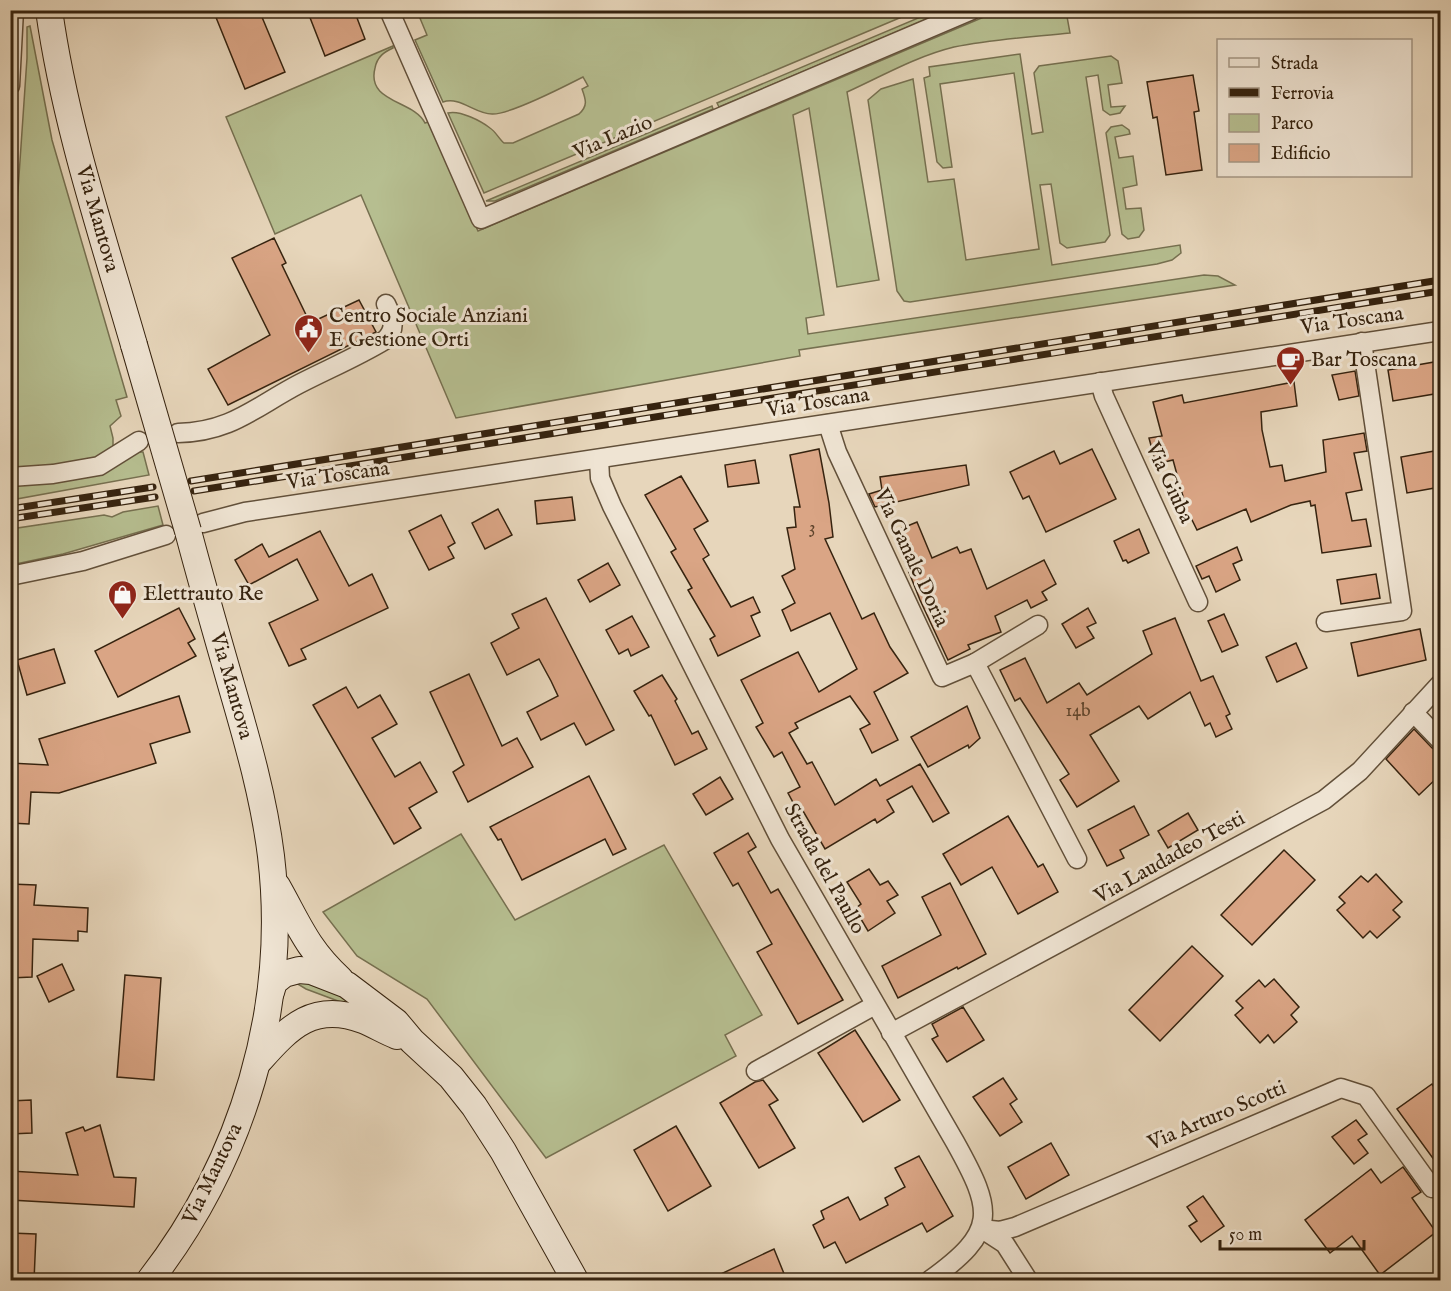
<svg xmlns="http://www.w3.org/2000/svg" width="1451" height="1291" font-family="'IM FELL English',serif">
<rect width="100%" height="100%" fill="#e7d6bb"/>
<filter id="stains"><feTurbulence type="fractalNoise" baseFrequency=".00333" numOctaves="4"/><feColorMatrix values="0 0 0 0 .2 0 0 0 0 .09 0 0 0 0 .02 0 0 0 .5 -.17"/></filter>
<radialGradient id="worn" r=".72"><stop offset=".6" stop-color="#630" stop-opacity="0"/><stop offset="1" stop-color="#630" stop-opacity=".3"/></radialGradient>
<!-- green -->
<g fill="#b6be90" stroke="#767050" stroke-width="1.5">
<polygon points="937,10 946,11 719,107 717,103"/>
<path d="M 417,11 L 916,11 L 484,193 L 448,113 C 460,110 481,121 490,128 C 496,132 499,139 504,143 L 513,143 L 579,114 C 588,106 586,100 582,89 L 588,86 L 583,77 C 565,86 510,115 492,114 C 475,114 460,96 443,102 L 415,40 L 427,35 Z"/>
<path d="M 998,11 L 1066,11 L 1070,33 C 1031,37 992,39 954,47 C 917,56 882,76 847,92 L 879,280 L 837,287 L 809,108 L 793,115 L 824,315 L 806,318 L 808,334 L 1204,275 L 1218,276 L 1235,285 L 799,350 L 800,356 L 456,418 L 361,195 L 275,234 L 226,117 L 393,46 L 393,48 C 384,52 377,57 375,68 C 366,103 414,100 425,123 L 428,122 L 478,231 Z"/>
<polygon points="30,26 52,140 127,397 116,400 121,416 110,426 113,438 113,448 93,461 20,469 11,463 11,293 27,58 27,27"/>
<polygon points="1020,54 1032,134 1043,132 1034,73 1039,66 1111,56 1118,61 1122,83 1108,85 1111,107 1125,106 1120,113 1110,115 1103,110 1098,75 1086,77 1110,235 1105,242 1067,248 1060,243 1051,184 1040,185 1052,265 1180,245 1181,253 1172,260 1157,264 910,302 904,301 897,291 868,100 881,89 913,79 928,182 954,179 966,260 1039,249 1014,73 940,84 952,167 943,168 937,162 924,78 930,76 929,67"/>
<polygon points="712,106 713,109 495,201 486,201"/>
<polygon points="1122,125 1129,130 1130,134 1115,137 1119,158 1133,156 1137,185 1123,188 1126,209 1141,208 1144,230 1139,237 1128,239 1122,234 1106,133 1111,127"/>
<polygon points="137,452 143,452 149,475 11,500 11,484"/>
<polygon points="158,506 163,525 63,554 11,565 11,529 104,515 112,517 123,512"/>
<polygon points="461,834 515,920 664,845 762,1015 725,1035 736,1056 546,1158 427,999 357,956 323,912"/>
<polygon points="318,980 362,1010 306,989 296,983"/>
</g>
<!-- building -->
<g fill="#daa585" stroke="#36230f" stroke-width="1.5">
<polygon points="213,10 259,10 285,72 245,89"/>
<polygon points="307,10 354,10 365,39 325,56"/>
<polygon points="1193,75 1199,111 1194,112 1202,170 1166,175 1157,117 1153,118 1147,82"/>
<polygon points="274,238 286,263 282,265 310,323 359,300 376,332 228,405 208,369 270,335 232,258"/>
<polygon points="1440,361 1440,393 1393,401 1388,370"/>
<polygon points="1355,371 1359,396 1339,400 1332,375"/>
<polygon points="1294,382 1297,406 1261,412 1262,430 1270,467 1282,465 1285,481 1326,472 1323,440 1364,433 1367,451 1354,453 1362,490 1346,493 1352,521 1366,519 1371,546 1322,553 1315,505 1311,506 1310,501 1291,505 1251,522 1246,509 1197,530 1192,520 1184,523 1175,504 1184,500 1173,460 1156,464 1149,438 1162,436 1153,402 1182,395 1184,403"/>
<polygon points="819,449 829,503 833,537 825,539 862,619 874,613 890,647 908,673 874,692 898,740 872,753 860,729 870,724 850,696 795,723 798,728 789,733 807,764 812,762 835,805 876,779 880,786 920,764 949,813 933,822 912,786 887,800 894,812 877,823 875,819 825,849 799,804 795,806 788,793 800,787 782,752 774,757 756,727 763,723 741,680 798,652 819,692 857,669 830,613 791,631 782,610 795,603 782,576 795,569 787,528 796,527 794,507 800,507 790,455"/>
<polygon points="1092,449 1116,499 1046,532 1029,496 1023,499 1010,472 1054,451 1060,464"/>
<polygon points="1440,450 1440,487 1407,493 1401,457"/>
<polygon points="755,460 759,483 728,487 725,465"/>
<polygon points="966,465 969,485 875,507 869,494 882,490 880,477"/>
<polygon points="681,476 708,521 694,529 709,555 703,559 731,607 753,597 760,612 751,616 760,636 718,656 710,639 715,636 688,590 692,588 671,552 676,549 645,495"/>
<polygon points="572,497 575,520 537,524 535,501"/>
<polygon points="498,509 512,535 485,549 472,523"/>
<polygon points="441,515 455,543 448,547 454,558 429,570 409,531"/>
<polygon points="917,522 932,558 957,547 960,553 971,549 987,589 1044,560 1056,584 1042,592 1047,600 1031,608 1027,600 995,616 1001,632 968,645 970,649 948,660 920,600 893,532"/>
<polygon points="1139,529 1149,553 1128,563 1126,560 1123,561 1114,541"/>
<polygon points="320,531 349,586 372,574 388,608 301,649 306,659 289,666 269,623 318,600 297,559 249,585 235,560 262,544 269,557"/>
<polygon points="1237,547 1242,560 1233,564 1240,580 1216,592 1209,576 1202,579 1196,566"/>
<polygon points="608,563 620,585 590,602 578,580"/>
<polygon points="1376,574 1380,598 1341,604 1337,580"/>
<polygon points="546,598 614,730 586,745 574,723 541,740 527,712 558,696 551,681 539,659 507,675 491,643 519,628 512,614"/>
<polygon points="179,608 195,639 188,643 196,656 118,697 95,651"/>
<polygon points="1088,608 1096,623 1087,627 1094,638 1076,648 1062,624"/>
<polygon points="1224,614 1238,645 1222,652 1208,621"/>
<polygon points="632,616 649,647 631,656 628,649 619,654 606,630"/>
<polygon points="1175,618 1201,681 1213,676 1230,714 1226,716 1232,729 1216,737 1210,723 1205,726 1190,692 1148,719 1139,706 1090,735 1119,781 1077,807 1060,780 1069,774 1020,698 1015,701 1000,670 1025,658 1047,703 1079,683 1087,695 1152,654 1143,631"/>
<polygon points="1420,629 1426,660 1358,676 1351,643"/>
<polygon points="1296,643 1307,668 1277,682 1266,657"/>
<polygon points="54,649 65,683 27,695 17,660"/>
<polygon points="469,674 502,746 517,738 533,767 468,802 453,772 464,765 430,692"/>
<polygon points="662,675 677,699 675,701 692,734 698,731 707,749 675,765 651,715 649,716 634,691"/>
<polygon points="346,687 358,708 380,695 397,724 372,738 395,777 420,762 437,792 409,808 421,828 394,844 313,705"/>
<polygon points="179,696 190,732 150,744 156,763 59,793 31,792 29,824 10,823 10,763 48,765 39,739"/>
<polygon points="967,706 980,738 969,748 968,745 928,767 911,737"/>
<polygon points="1414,729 1432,748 1440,752 1440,775 1419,795 1386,759"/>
<polygon points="589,776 626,849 613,855 605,839 522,880 501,839 498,840 490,827"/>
<polygon points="720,777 733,799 706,815 693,794"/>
<polygon points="1134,806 1149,835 1120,850 1124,858 1107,866 1088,830"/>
<polygon points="1188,813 1198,830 1168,848 1158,831"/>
<polygon points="1008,816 1038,867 1043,864 1058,892 1018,914 992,867 961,885 943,854"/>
<polygon points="748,833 756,847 748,852 771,893 778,889 843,1000 798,1024 757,952 772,944 738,883 733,886 714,853"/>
<polygon points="1284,850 1315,880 1252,945 1221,915"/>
<polygon points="869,869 880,885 888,881 898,895 887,901 895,913 868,931 855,909 861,904 847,882"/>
<polygon points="1376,874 1402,902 1393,910 1400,917 1377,938 1370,931 1363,938 1337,910 1345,903 1339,897 1361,876 1368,882"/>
<polygon points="950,883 986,954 958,969 957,967 898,998 882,966 941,935 922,897"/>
<polygon points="10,884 36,885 34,905 88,908 87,932 78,931 78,941 33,939 32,977 10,978"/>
<polygon points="1192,946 1223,976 1160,1041 1129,1010"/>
<polygon points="62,964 74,990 49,1002 37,976"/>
<polygon points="125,975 161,978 154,1080 117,1077"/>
<polygon points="1274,979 1299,1007 1291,1015 1297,1022 1274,1043 1268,1035 1260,1043 1235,1015 1243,1008 1236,1001 1259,980 1265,987"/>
<polygon points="963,1007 984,1040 947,1062 932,1039 938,1036 932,1024"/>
<polygon points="855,1030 900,1100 863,1122 818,1053"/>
<polygon points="1003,1078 1017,1099 1010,1104 1022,1122 1000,1136 973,1097"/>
<polygon points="763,1080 778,1100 769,1105 795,1148 759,1168 720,1103 755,1082"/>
<polygon points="1432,1084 1440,1096 1440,1168 1397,1109"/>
<polygon points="31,1100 32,1133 10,1134 10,1101"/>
<polygon points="1356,1120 1367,1134 1358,1140 1368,1153 1354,1164 1332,1137"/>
<polygon points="100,1125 114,1177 136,1178 134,1207 10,1200 10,1171 78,1175 66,1133 83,1127 85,1131"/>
<polygon points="676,1126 711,1186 668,1211 634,1150"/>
<polygon points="1051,1143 1069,1175 1026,1199 1008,1167"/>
<polygon points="919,1156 953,1216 927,1232 922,1223 846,1263 835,1242 824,1248 813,1225 824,1219 821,1211 848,1197 860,1220 888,1205 885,1198 905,1187 895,1168"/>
<polygon points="1403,1167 1421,1192 1412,1198 1436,1232 1380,1275 1352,1236 1330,1253 1305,1220 1371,1169 1381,1183"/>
<polygon points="1203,1196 1224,1226 1201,1242 1189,1226 1197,1221 1187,1207"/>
<polygon points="10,1233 36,1234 34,1281 10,1281"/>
<polygon points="774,1249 787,1281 706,1281"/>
</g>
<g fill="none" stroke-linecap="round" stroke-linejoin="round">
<defs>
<g id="street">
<polyline points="389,10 481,219 972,10"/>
<polyline points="10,86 14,10"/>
<polyline points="1100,382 1104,396 1198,602"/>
<polyline points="828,424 837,452 942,677 975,663 1077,859"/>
<path d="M 178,433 C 231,432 255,407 299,384 C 328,369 357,357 385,340 C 397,329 393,318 386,304"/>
<path d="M 599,459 L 600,478 L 612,506 L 780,839 L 955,1142 C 994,1212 998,1231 930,1280"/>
<polyline points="10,477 53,474 99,466 139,441"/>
<polyline points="203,523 245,512 1440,331"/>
<polyline points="10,576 83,561 166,535"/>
<polyline points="1326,622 1402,611 1362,342"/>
<polyline points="975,663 1038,625"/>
<polyline points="1413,712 1440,740"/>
<polyline points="891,1033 1324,800 1360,771 1440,684"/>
<polyline points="756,1071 875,1005"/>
<polyline points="981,1229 1000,1231 1015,1227 1341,1088 1366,1096 1432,1188"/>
<polyline points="985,1231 1005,1244 1028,1280"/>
</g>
<g id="secondary">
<path d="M 49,10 C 65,125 102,234 134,345"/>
<path d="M 277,886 C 298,923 307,949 340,979"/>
<polyline points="271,992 274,982 284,974 299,970 311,971 347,985 396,1022 412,1041 451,1077 474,1106 503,1151 575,1280"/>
<path d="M 260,1060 C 290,1026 314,1002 363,1020 C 375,1025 385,1031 397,1036"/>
<path d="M 150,1280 C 243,1160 289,1008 271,856 C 264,799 248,743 232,688 C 217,636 202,584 188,531"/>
</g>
</defs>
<!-- street casing -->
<use href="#street" stroke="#62503a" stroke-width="21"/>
<!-- secondary casing -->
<use href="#secondary" stroke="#36230f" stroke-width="28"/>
<!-- street -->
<use href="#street" stroke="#efe4d3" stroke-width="18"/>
<!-- secondary -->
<use href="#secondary" stroke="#efe4d3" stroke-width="26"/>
<defs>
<g id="rail">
<polyline points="191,481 1440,280"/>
<polyline points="194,491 1440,291"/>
<polyline points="10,509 153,487"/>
<polyline points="10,519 155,497"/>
</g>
</defs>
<!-- rail casing -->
<use href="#rail" stroke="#36230f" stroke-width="7"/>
<!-- rail -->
<use href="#rail" stroke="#efe4d3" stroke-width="4.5" stroke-dasharray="14" stroke-linecap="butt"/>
<defs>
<polyline id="secondary-bridge" points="134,345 188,531"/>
</defs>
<!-- secondary-bridge casing -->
<use href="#secondary-bridge" stroke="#36230f" stroke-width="28" stroke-linecap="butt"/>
<!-- secondary-bridge -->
<use href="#secondary-bridge" stroke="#efe4d3" stroke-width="26"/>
</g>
<!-- icons -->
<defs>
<symbol id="civic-pin" viewBox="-11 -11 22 30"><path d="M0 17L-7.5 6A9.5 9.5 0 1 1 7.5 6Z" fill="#8f2418" stroke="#efe4d3"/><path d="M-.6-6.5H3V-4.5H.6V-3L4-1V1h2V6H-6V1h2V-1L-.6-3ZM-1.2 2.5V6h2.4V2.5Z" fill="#fff"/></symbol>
<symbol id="cafe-pin" viewBox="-11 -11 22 30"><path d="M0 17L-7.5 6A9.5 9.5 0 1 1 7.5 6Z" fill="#8f2418" stroke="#efe4d3"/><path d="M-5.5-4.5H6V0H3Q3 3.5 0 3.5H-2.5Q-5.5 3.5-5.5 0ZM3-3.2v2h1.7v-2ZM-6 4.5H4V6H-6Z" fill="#fff"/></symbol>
<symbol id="shop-pin" viewBox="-11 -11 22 30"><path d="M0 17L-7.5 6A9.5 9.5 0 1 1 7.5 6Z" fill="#8f2418" stroke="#efe4d3"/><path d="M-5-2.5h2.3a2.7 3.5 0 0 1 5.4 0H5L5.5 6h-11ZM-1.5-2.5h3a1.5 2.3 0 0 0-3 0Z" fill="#fff"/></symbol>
</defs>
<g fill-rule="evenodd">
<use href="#civic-pin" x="292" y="312" width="33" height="45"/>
<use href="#cafe-pin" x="1274" y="344" width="33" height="45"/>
<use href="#shop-pin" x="106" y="578" width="33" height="45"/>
</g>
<g text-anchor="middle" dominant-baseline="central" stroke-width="6" stroke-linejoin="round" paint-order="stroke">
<!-- number labels -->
<g font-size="18" fill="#5f442c">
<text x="812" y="528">3</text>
<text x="1078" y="711">14b</text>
</g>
<!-- street labels -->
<g font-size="21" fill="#36230f" stroke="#efe4d3">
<text transform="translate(613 138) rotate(-23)">Via Lazio</text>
<text transform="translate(97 219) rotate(74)">Via Mantova</text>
<text transform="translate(1352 321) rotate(-8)">Via Toscana</text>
<text transform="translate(818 403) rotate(-9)">Via Toscana</text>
<text transform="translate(338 476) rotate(-8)">Via Toscana</text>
<text transform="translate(1169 483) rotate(65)">Via Giuba</text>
<text transform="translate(911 558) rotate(65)">Via Ganale Doria</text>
<text transform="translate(231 686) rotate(74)">Via Mantova</text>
<text transform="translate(1170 858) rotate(-29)">Via Laudadeo Testi</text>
<text transform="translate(824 869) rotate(61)">Strada del Paullo</text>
<text transform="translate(1217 1116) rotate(-23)">Via Arturo Scotti</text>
<text transform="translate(213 1174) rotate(-64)">Via Mantova</text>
</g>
<!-- poi labels -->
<g font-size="21" fill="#36230f" stroke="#efe4d3" text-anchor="start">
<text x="329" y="316">Centro Sociale Anziani<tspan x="329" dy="24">E Gestione Orti</tspan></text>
<text x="1311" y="360">Bar Toscana</text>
<text x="143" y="594">Elettrauto Re</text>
</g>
</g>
<!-- margin -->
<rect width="1451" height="1291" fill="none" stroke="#e7d6bb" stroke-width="36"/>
<rect x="12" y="12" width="1427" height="1267" fill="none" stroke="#36230f" stroke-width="3"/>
<rect x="18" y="18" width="1415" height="1255" fill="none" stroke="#36230f" stroke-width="1.5"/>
<!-- legend -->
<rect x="1217" y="39" width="195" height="138" fill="#efe4d3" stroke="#a59785" stroke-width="1.5"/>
<rect x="1229" y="58" width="30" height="9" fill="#efe4d3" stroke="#a59785" stroke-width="1.5"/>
<text x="1271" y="69" font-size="18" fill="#36230f">Strada</text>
<rect x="1229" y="88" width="30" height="9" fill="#36230f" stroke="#a59785" stroke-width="1.5"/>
<text x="1271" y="99" font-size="18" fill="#36230f">Ferrovia</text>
<rect x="1229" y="114" width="30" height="18" fill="#b6be90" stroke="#a59785" stroke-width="1.5"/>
<text x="1271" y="129" font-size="18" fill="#36230f">Parco</text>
<rect x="1229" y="144" width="30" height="18" fill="#daa585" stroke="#a59785" stroke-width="1.5"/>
<text x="1271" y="159" font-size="18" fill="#36230f">Edificio</text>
<!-- scale -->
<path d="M1220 1240v9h144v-9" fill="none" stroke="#36230f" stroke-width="3"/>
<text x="1229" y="1240" font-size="18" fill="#36230f" stroke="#efe4d3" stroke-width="4.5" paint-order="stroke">50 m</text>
<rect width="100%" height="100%" filter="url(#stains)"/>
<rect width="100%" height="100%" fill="url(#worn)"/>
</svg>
